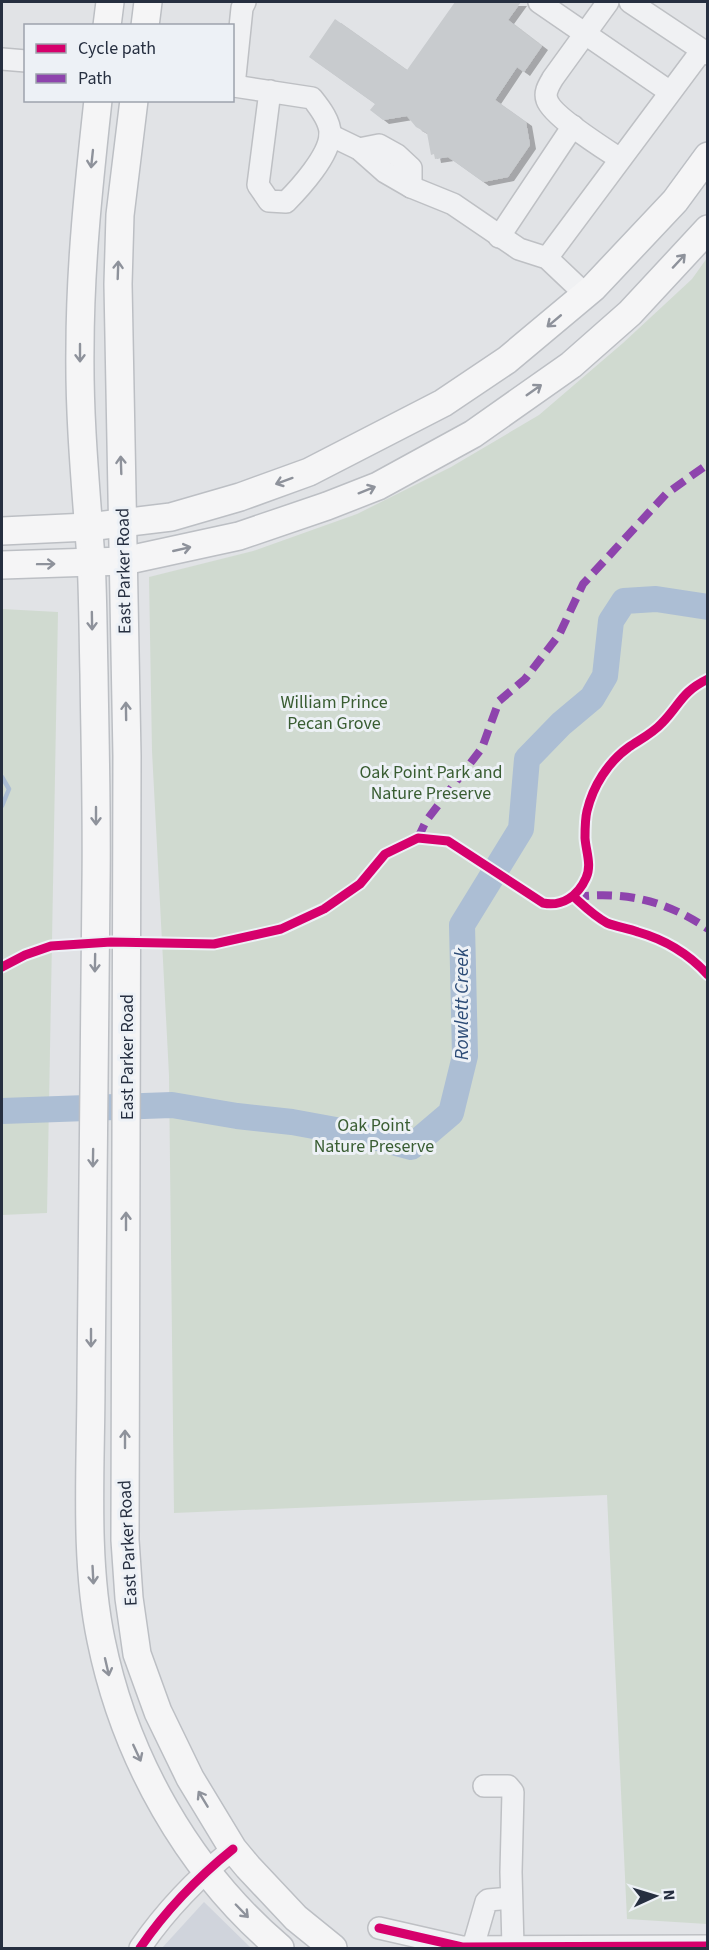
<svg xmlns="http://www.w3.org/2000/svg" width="709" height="1950" font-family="'Source Sans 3',sans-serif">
<defs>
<filter id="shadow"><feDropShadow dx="6" dy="4" stdDeviation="0" flood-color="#0004"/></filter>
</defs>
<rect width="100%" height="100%" fill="#e1e3e6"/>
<!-- built -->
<polygon fill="#d0d4dc" points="204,1902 251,1948 162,1948"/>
<!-- green -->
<g fill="#d0dad0">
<polygon points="707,258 707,1924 627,1919 607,1495 174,1513 169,1075 152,751 149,577 253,551 357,514 451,467 539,415 623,343 692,279"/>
<polygon points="2,609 58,612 47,1213 2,1215"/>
</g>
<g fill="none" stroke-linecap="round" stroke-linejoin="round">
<!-- stream -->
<polyline stroke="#acbed4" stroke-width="4.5" points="2,777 9,789 2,806"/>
<!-- river -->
<polyline stroke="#acbed4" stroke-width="26" points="2,1111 172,1105 237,1116 292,1122 374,1137 411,1147 451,1113 465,1056 462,925 521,829 527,759 561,724 592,698 605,676 611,621 624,601 656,599 708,607"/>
</g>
<!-- building -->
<polygon fill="#c8cbce" filter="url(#shadow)" points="455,2 521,2 508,20 542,46 524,72 517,67 495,100 526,122 530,145 508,177 483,182 448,157 435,159 434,154 431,155 427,133 416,127 407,116 383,120 370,110 375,104 309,57 335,19 407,70"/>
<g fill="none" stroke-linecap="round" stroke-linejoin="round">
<defs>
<g id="minor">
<polyline points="539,2 670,92"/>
<path d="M 608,2 L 553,78 C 549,85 544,92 547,100 C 552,116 605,149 620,159"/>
<polyline points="630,2 708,54"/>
<polyline points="2,59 26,61"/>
<path d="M 232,86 L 234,86 L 312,98 C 320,108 331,122 330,135 C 329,156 300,188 286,202 L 269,201 L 258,185 L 270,91"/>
<polyline points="234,86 242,8 245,2"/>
<polyline points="330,135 359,149 385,172 411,187 453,204 519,249 547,258 585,294"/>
<polyline points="359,149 379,145 397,155 411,168 411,187"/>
<polyline points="499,237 573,126"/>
<polyline points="547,258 702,50"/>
<polyline points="484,1786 508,1786 513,1792 511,1872 513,1947"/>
<polyline points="379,1928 462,1947 708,1946"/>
<polyline points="473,1947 486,1902 488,1900 511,1898"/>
<path d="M 140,1948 C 166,1910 197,1878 233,1849"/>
</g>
<g id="major">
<polyline points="107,26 110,2"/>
<polyline points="145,26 148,2"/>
<path d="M 98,100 C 89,183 80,265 80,349 C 79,419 86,489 91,559 C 93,597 93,635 94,674 C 95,744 97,814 96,884 C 95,1050 92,1216 91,1382 C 91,1465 84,1559 101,1640 C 125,1758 188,1870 280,1948"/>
<polyline points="134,100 120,215 118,284 127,756 125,1540 129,1598 137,1654 158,1712 190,1778 233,1849 248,1867 296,1918 333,1948"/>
<polyline points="2,531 88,527 171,517 240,497 309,472 443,403 507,360 593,288 675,201 708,156"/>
<polyline points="2,565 124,561 239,536 327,506 378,486 473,434 571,365 630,313 708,229"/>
</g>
</defs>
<!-- minor casing -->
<use href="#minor" stroke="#bec0c4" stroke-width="24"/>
<!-- major casing -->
<use href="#major" stroke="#bcbfc4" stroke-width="30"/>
<!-- minor -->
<use href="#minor" stroke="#f0f1f3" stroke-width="21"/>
<!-- major -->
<use href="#major" stroke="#f5f5f6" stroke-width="27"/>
<!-- quiet -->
<g stroke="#8e44ad" stroke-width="8" stroke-dasharray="15 8" stroke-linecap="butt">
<polyline points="418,838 426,821 482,748 499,701 525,679 559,635 583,584 666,494 708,464"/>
<path d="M 574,897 C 625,891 665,900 708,929"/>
</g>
<defs>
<g id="cycleway">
<path d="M 574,897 C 585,907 594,916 607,923 C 617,927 627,928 638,932 C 666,940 688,953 708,975"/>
<path d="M 2,967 L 25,955 L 51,946 L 111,942 L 214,944 L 281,929 L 324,909 L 360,884 L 385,854 L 418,838 L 448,841 L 543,903 C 562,907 578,896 586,878 C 592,865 586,852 585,838 C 585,829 585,819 587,811 C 593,786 608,762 629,747 C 641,739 653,733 662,723 C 680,705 681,692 708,679"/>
<polyline points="379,1928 462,1947 708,1946"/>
<path d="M 140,1948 C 166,1910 197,1878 233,1849"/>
</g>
</defs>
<!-- cycleway casing -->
<use href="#cycleway" stroke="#edf1f6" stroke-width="13"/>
<!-- cycleway -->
<use href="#cycleway" stroke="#d6006c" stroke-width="9"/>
</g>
<!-- one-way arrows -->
<defs><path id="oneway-shaft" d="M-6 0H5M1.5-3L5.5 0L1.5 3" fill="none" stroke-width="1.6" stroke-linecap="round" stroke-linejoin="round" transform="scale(1.5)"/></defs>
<g stroke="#8e929b">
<use href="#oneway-shaft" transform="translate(92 159) rotate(96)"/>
<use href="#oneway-shaft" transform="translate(679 261) rotate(-47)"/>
<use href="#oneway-shaft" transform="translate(118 270) rotate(-88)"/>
<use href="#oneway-shaft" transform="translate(554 321) rotate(140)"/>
<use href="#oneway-shaft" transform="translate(80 353) rotate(90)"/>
<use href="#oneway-shaft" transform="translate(534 390) rotate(-35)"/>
<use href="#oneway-shaft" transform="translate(121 465) rotate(-92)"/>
<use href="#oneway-shaft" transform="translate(284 481) rotate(160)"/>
<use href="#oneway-shaft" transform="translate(367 490) rotate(-22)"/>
<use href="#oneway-shaft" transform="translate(182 549) rotate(-13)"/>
<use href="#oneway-shaft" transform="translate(46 564) rotate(-1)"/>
<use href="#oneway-shaft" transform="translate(92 621) rotate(89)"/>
<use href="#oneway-shaft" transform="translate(126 711) rotate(-91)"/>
<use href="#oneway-shaft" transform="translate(96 816) rotate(90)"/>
<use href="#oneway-shaft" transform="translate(95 963) rotate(91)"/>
<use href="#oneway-shaft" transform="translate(93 1158) rotate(91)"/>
<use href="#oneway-shaft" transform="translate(126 1221) rotate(-90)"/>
<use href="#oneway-shaft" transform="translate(91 1338) rotate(90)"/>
<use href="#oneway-shaft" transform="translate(125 1439) rotate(-90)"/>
<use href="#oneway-shaft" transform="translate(93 1575) rotate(87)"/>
<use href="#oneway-shaft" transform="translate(107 1667) rotate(77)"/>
<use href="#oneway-shaft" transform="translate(137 1753) rotate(65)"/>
<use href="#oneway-shaft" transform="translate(203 1799) rotate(-121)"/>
<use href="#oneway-shaft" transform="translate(242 1911) rotate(46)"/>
</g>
<g text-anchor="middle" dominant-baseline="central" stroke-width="6" stroke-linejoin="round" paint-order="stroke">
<!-- street labels -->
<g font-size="18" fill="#262f40" stroke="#edf1f6">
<text transform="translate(124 571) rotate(-91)">East Parker Road</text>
<text transform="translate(127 1057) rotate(-90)">East Parker Road</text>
<text transform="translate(128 1543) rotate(-93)">East Parker Road</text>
</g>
<!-- park labels -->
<g font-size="18" fill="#395d32" stroke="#edf1f6">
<text x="334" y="702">William Prince<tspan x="334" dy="21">Pecan Grove</tspan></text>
<text x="431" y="772">Oak Point Park and<tspan x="431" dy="21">Nature Preserve</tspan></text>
<text x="374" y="1125">Oak Point<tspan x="374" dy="21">Nature Preserve</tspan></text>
</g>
<!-- water labels -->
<g font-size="20" font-style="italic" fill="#2d4c77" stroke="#edf1f6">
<text transform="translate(462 1004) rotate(-90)">Rowlett Creek</text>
</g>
</g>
<!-- border -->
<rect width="709" height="1950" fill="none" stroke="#262f40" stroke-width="6"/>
<!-- legend -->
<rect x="24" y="24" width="210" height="78" fill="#edf1f6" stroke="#9da3ad" stroke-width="1.5"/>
<rect x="36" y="44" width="30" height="9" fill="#d6006c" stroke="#9da3ad" stroke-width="1.5"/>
<text x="78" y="54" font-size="18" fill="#262f40">Cycle path</text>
<rect x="36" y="74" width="30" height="9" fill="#8e44ad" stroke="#9da3ad" stroke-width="1.5"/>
<text x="78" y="84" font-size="18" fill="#262f40">Path</text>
<!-- north arrow -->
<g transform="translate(655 1896) rotate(86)" stroke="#edf1f6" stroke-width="4.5" paint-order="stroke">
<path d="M0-4.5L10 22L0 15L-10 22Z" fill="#262f40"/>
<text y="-9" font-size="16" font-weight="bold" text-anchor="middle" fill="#262f40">N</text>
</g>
</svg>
